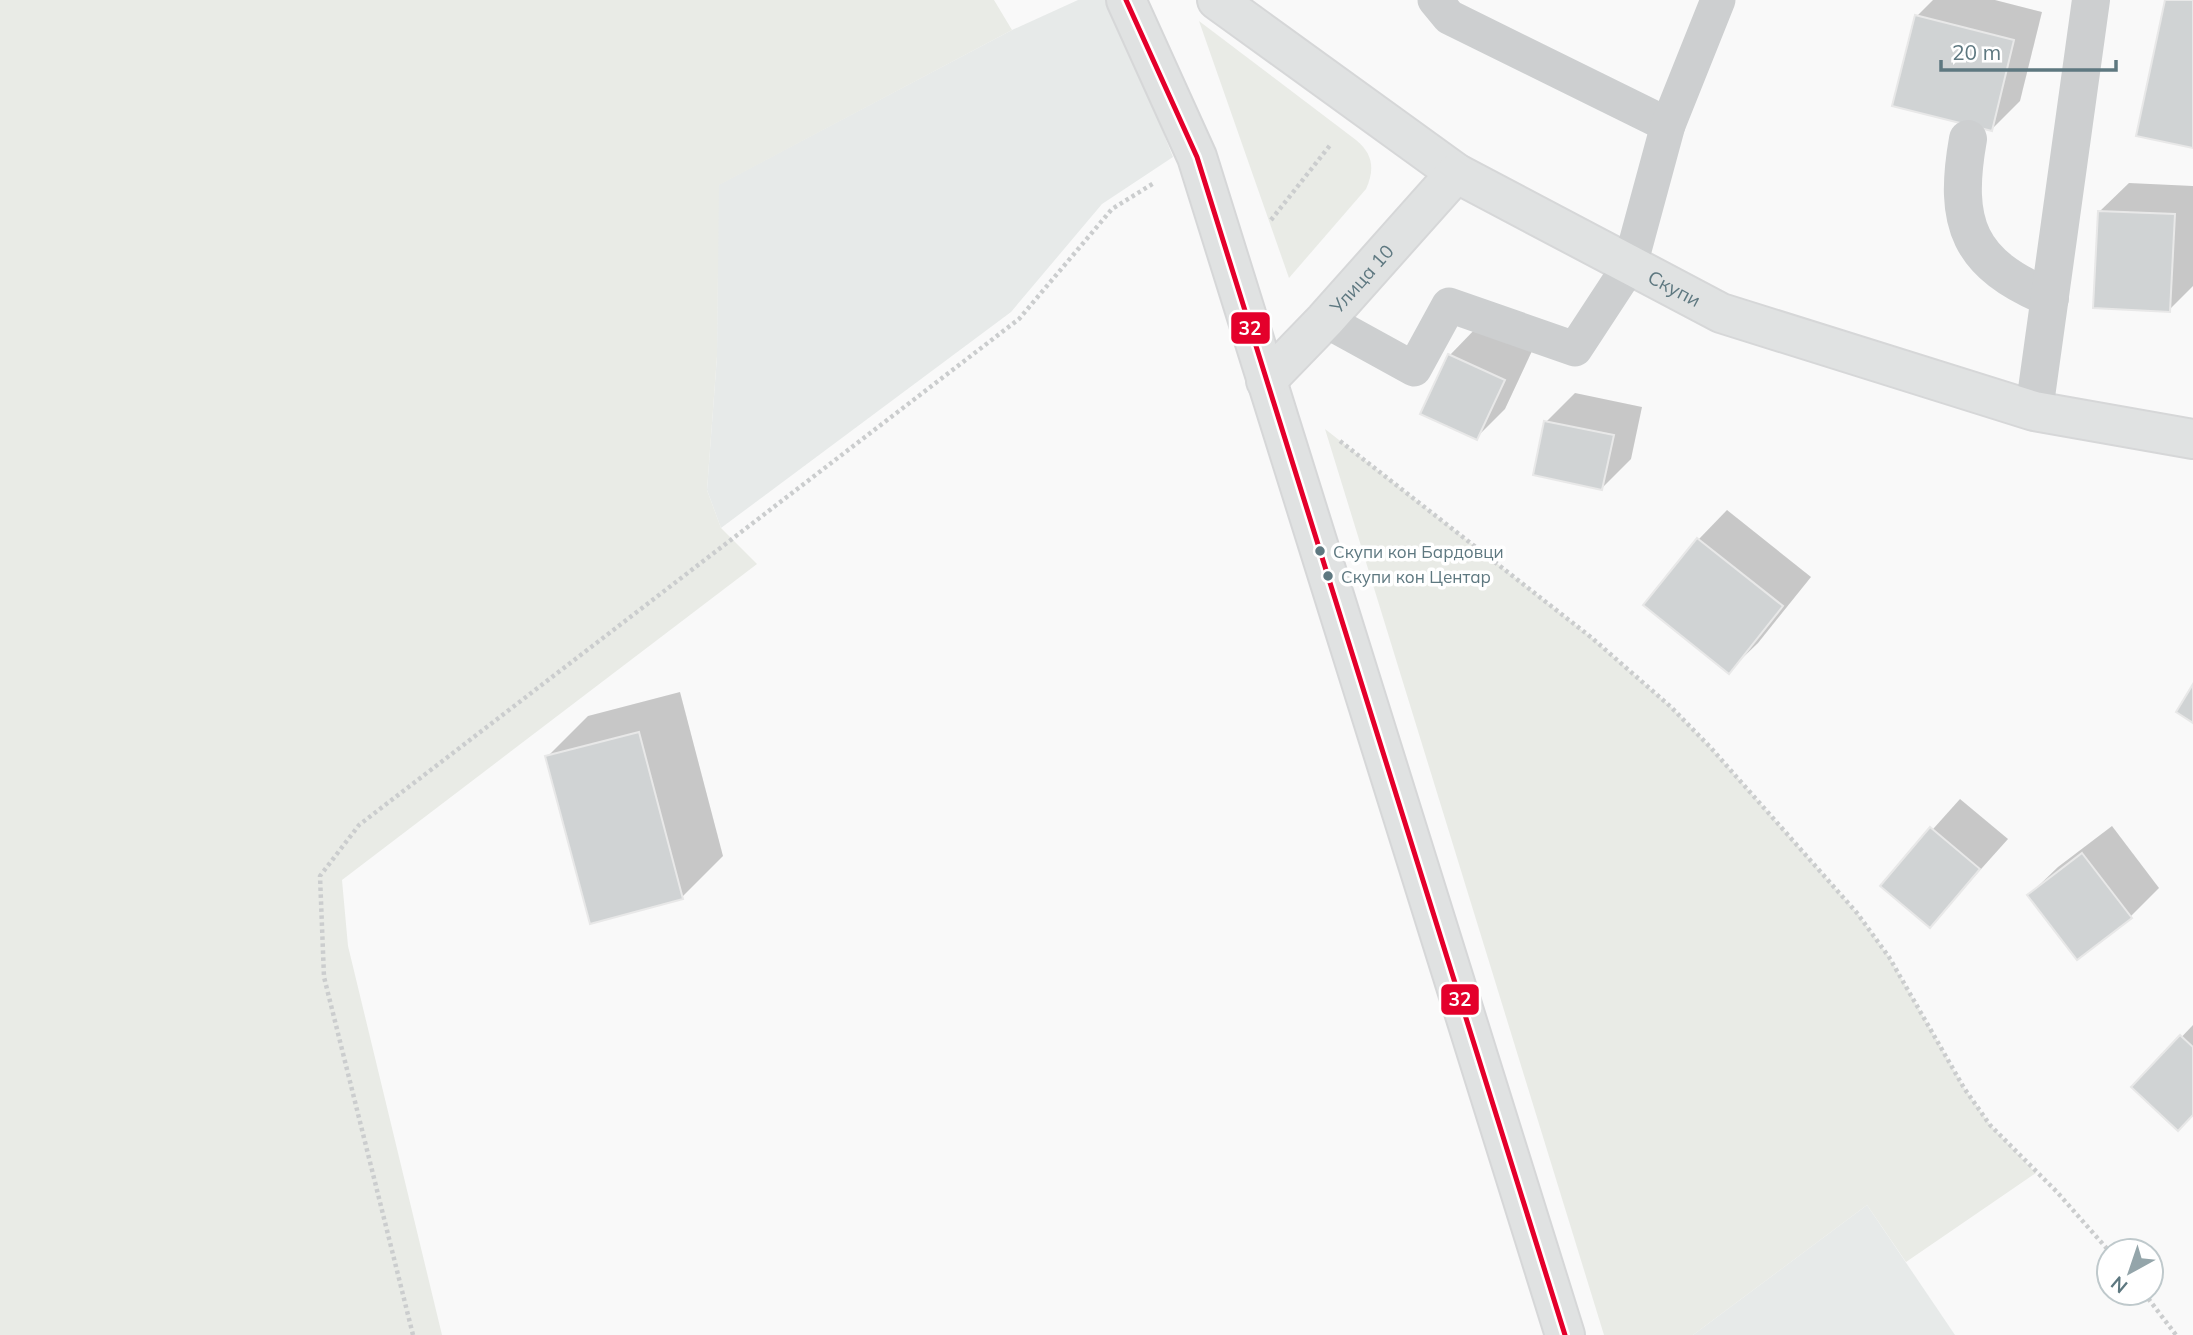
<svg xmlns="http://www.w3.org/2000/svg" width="2193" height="1335" font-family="Mulish,sans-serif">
<rect width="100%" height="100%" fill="#f9f9f9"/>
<!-- built -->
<g fill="#e7eae9">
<polygon points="1078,0 1110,0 1173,157 1102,204 1011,312 721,528 707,490 717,356 718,185 1012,30"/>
<polygon points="1867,1205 1955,1335 1693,1335"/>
</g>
<!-- green -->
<g fill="#e9ebe6">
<polygon points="0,0 994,0 1012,30 719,185 717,356 707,490 721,528 757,564 342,880 348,946 442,1335 0,1335"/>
<path d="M 1199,21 L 1356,140 C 1373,154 1375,169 1366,189 L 1289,278 Z"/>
<polygon points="1325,429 1592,638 1671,707 1711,748 1857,913 1889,957 1964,1088 1990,1125 2036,1173 1906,1262 1867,1205 1693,1335 1604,1335"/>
</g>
<!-- shadow -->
<g fill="#0003">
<polygon points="1933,0 1995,0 2042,12 2020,101 1991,130 1917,16"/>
<polygon points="2129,183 2193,186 2193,286 2169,310 2100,211"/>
<polygon points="1478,326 1532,351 1505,409 1476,438 1450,355"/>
<polygon points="1575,393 1642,407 1631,459 1602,488 1546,422"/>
<polygon points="1727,510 1811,577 1758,643 1729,671 1646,605 1699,539"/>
<polygon points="680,692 723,856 682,897 547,757 588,716"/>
<polygon points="1960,799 2008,839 1930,926 1882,886"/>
<polygon points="2112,826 2159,888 2131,916 2077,957 2029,895 2058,867"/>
<polygon points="2193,1025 2193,1114 2134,1087"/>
</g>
<!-- building -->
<g fill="#d0d3d4" stroke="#e8e8e8" stroke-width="2">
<polygon points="2165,0 2193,0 2193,148 2136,136"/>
<polygon points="1915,15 2014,40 1992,131 1892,106"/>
<polygon points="2098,211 2175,214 2170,312 2093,308"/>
<polygon points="1448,354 1505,380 1477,440 1420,414"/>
<polygon points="1544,421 1614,435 1602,490 1533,475"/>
<polygon points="1697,538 1783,606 1729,674 1643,605"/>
<polygon points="2193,684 2193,723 2176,712"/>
<polygon points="639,732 683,899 590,924 545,756"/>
<polygon points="1930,827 1980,869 1930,928 1880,886"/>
<polygon points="2082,853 2132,918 2077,960 2027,895"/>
<polygon points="2180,1035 2193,1047 2193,1115 2178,1131 2131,1087"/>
</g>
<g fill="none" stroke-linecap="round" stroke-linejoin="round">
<defs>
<g id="secondary">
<polyline points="1126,0 1197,157 1565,1335"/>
<path id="s1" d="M 1217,0 L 1456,173 L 1721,313 L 2034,411 L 2193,439"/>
<path id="s2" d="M 1266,381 L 1325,320 L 1456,173"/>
</g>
</defs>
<!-- secondary casing -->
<use href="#secondary" stroke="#d6d7d8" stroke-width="42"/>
<!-- path -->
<g stroke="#cbcdce" stroke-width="4.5" stroke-dasharray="3.5 3.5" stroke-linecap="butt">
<polyline points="1271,220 1331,144"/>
<polyline points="1340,441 1592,638 1671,707 1711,748 1857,913 1889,957 1964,1088 1990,1125 2057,1192 2109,1251"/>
<polyline points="2144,1293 2176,1335"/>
<polyline points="413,1335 324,977 320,876 359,825 1019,319 1112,209 1154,183"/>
</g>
<!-- lane -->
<g stroke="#cdcfd0" stroke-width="35">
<polyline points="1435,0 1449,17 1668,125"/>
<polyline points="1325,320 1414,369 1449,305 1575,349 1630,265 1668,125 1718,0"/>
</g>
<!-- street -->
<g stroke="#cdcfd0" stroke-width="38">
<path d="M 1968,139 C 1953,224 1968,264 2050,298"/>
<polyline points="2034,411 2091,0"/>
</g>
<!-- secondary -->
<use href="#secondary" stroke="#e0e2e2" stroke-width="38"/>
<defs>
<polyline id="bus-1" points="1126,0 1197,157 1565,1335"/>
</defs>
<!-- bus-1 casing -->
<use href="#bus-1" stroke="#fff" stroke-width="10"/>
<!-- bus-1 -->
<use href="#bus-1" stroke="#e4002b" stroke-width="5"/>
</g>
<!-- markers -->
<g fill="#5e7880" stroke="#fff" stroke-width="2.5">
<circle cx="1320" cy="551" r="6"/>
<circle cx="1328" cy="576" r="6"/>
</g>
<g text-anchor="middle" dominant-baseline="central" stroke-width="7" stroke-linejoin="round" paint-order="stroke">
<!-- bus labels -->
<g font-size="17" fill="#5e7880" stroke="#fff" text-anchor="start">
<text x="1333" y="551">Скупи кон Бардовци</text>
<text x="1341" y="576">Скупи кон Центар</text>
</g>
<!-- street labels -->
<g font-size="19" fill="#5e7880" stroke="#fff">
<text stroke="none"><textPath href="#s2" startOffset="140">Улица 10</textPath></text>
<text stroke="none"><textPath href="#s1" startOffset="542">Скупи</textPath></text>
</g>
</g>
<g stroke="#fff" stroke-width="2.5">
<rect x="1230" y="311" width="41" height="34" rx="7" fill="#e4002b"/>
<rect x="1440" y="983" width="40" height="33" rx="7" fill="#e4002b"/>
</g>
<g font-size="19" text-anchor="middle" font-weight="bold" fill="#fff">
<text x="1250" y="335">32</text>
<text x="1460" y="1006">32</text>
</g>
<!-- north arrow -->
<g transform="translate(2130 1272) rotate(220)"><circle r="33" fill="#ffffff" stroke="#bfc9cc" stroke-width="2"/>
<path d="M0-5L12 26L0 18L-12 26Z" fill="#94a5aa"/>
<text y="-10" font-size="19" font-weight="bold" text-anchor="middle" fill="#5e7880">N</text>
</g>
<!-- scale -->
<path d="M1941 60v10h175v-10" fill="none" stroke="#5e7880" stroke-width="3.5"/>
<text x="1952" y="60" font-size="21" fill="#5e7880" stroke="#ffffff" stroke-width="5" paint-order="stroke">20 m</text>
</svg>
